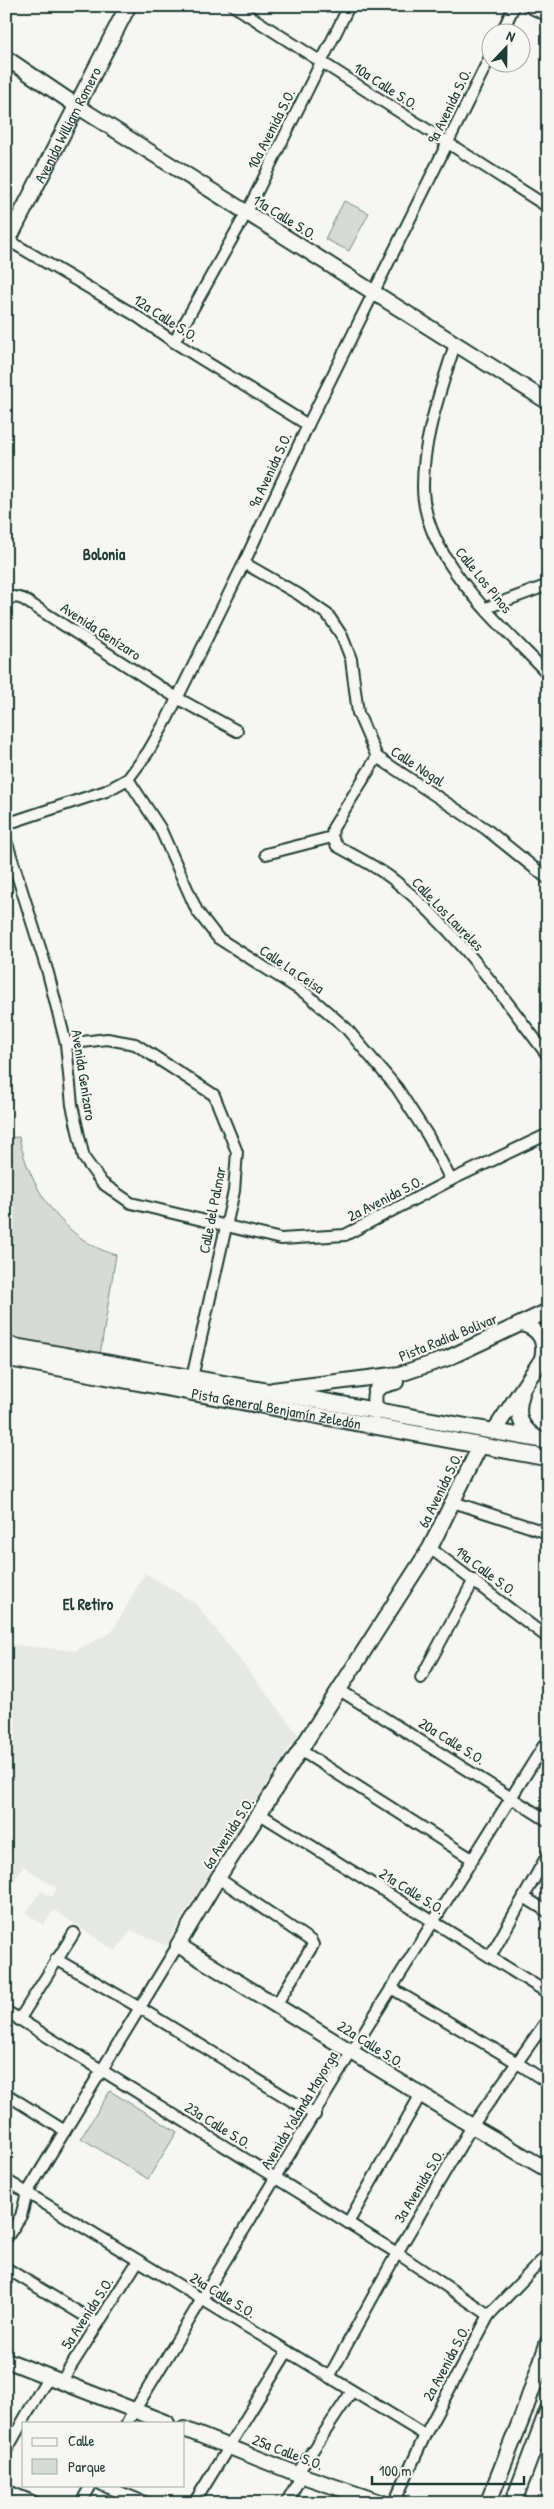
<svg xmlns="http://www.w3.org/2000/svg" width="554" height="2509" font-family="'Patrick Hand',sans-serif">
<rect width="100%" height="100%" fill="#f6f6f2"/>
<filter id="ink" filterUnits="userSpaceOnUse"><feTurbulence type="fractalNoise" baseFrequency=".02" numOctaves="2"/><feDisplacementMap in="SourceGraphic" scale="10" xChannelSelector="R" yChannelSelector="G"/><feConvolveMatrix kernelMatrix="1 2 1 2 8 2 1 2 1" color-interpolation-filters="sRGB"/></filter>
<g filter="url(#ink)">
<!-- built -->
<polygon fill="#e6e8e4" points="145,1573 195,1603 298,1734 174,1930 167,1946 131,1930 115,1951 54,1910 43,1925 26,1913 41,1891 52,1897 57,1888 23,1866 6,1895 6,1644 75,1651 112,1632"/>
<!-- green -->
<g fill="#d6dbd6" stroke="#7a8c85">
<polygon points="344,201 369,213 349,251 325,239"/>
<path d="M 19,1137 C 29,1188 65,1241 116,1255 L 99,1361 L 6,1345 L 6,1138 Z"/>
<polygon points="110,2091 177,2132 148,2179 81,2138"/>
</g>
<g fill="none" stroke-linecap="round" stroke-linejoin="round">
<defs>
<g id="minor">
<polyline points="234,6 548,207"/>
<polyline points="527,6 548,16"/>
<polyline points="502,32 514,6"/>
<polyline points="6,239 135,315 174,342 308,425"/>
<polyline points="174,342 247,212 349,6"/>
<path d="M 455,344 C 441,390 423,437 423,485 C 422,559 501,624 548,674"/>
<polyline points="244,563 298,594 328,615 342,636 351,659 358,713 377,757 486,829 548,879"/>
<polyline points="6,599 15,597 23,599 177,698 237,731"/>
<polyline points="486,608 548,585"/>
<path d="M 377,757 L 333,828 L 332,837 L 337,846 C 356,857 378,867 395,881 C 456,929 501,995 548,1056"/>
<polyline points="128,779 160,828 197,911 218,938 308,995 346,1028 397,1088 428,1136 451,1180"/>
<polyline points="6,824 106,791 128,779 148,752 167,719 244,563 308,425 492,53"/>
<polyline points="6,840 48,973 66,1044 72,1105 84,1158 102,1183 131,1203 281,1239 345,1235 451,1180 548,1134"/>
<polyline points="266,854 332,837"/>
<polyline points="66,1044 107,1039 135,1044 214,1095 237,1152 234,1191 192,1378"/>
<polyline points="453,1502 548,1533"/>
<polyline points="430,1548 548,1638"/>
<polyline points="421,1678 474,1580"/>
<polyline points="338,1689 548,1821"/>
<polyline points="300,1750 472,1859"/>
<polyline points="260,1814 548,1993"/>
<polyline points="218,1878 311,1941 313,1945 276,2005"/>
<polyline points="524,1897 548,1912"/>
<polyline points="490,1957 548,1854"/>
<polyline points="56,1959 140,2008 315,2115"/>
<polyline points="391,1988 516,2062 548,2083"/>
<polyline points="6,2011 397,2253 489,2315"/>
<polyline points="19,2020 74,1933"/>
<polyline points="6,2094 65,2131"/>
<polyline points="6,2180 425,2435"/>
<polyline points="348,2223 421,2094"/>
<polyline points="6,2239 21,2216 27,2193 178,1945"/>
<polyline points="6,2268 98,2324"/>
<polyline points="329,2377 397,2253 472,2126 548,2019"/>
<polyline points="61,2382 138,2261"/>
<polyline points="127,2423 352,2051 548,1739"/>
<polyline points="6,2451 48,2377"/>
<polyline points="102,2485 147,2503"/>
<polyline points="6,2490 37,2503"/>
<polyline points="81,2503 91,2485"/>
<polyline points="194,2503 287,2352"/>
<polyline points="286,2503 298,2482 301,2468 352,2391"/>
<polyline points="394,2503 425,2435 489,2315 548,2254"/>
</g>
<g id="tertiary">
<polyline points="6,58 77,106 548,402"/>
<path d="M 522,1324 C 540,1329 546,1341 542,1359"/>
<polyline points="273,1390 400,1374 448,1358 548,1311"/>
<path d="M 522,1394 C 515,1416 520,1427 538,1439"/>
<path d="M 376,1412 C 372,1390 374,1387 396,1382"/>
<polyline points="494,1431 548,1350"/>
<polyline points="480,1446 430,1548 218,1878 178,1945 472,2126 548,2170"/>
<polyline points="6,2360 167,2423"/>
<polyline points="184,2429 300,2475 383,2503"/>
</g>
<g id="secondary">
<path id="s1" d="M 6,244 L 128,6"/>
<polyline points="6,1345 548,1441"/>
<path id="s2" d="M 6,1358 L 548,1458"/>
<polyline points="488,2503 523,2415 548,2343"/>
<polyline points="513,2503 548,2410"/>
</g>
</defs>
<!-- minor casing -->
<use href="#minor" stroke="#1f3d34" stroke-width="14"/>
<!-- tertiary casing -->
<use href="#tertiary" stroke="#1f3d34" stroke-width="18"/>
<!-- secondary casing -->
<use href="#secondary" stroke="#1f3d34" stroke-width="19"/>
<!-- minor -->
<use href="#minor" stroke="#f6f6f2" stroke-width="10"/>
<!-- tertiary -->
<use href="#tertiary" stroke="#f6f6f2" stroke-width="14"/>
<!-- secondary -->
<use href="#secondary" stroke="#f6f6f2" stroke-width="15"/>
</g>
</g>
<g text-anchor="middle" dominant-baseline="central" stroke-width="4.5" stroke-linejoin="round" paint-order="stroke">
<!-- street labels -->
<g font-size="15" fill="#1f3d34" stroke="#f6f6f2">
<text transform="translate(386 86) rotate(33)">10a Calle S.O.</text>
<text transform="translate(449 106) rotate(-64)">9a Avenida S.O.</text>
<text stroke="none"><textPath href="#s1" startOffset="134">Avenida William Romero</textPath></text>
<text transform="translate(271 129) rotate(-63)">10a Avenida S.O.</text>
<text transform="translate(285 217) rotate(32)">11a Calle S.O.</text>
<text transform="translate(166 318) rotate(33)">12a Calle S.O.</text>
<text transform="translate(270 470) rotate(-65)">9a Avenida S.O.</text>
<text transform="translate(484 580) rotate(51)">Calle Los Pinos</text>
<text transform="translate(101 631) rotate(33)">Avenida Genízaro</text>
<text transform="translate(418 766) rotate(33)">Calle Nogal</text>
<text transform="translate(448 914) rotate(46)">Calle Los Laureles</text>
<text transform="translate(292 969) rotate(34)">Calle La Ceisa</text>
<text transform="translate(84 1075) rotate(81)">Avenida Genízaro</text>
<text transform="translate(385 1198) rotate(-27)">2a Avenida S.O.</text>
<text transform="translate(212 1210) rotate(-79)">Calle del Palmar</text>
<text transform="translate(448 1337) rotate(-22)">Pista Radial Bolivar</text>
<text stroke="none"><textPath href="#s2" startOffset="275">Pista General Benjamín Zeledón</textPath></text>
<text transform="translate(440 1490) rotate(-64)">6a Avenida S.O.</text>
<text transform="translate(486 1571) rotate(37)">19a Calle S.O.</text>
<text transform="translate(452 1741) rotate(32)">20a Calle S.O.</text>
<text transform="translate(228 1833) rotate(-57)">6a Avenida S.O.</text>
<text transform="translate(412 1891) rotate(32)">21a Calle S.O.</text>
<text transform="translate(371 2044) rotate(32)">22a Calle S.O.</text>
<text transform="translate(299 2110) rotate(-59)">Avenida Yolanda Mayorga</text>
<text transform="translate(218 2125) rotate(32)">23a Calle S.O.</text>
<text transform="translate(419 2186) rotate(-59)">3a Avenida S.O.</text>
<text transform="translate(223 2295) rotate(31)">24a Calle S.O.</text>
<text transform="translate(87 2313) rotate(-57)">5a Avenida S.O.</text>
<text transform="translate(446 2363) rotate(-62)">2a Avenida S.O.</text>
<text transform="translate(288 2452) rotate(21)">25a Calle S.O.</text>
</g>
<!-- neighbourhood labels -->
<g font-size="16" font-weight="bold" fill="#1f3d34" stroke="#f6f6f2">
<text x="104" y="554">Bolonia</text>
<text x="88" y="1604">El Retiro</text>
</g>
</g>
<!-- margin -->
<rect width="554" height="2509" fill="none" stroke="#f6f6f2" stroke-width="25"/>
<rect x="12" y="12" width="529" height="2484" fill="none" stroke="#1f3d34" stroke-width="2" filter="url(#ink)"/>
<!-- legend -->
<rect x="22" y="2422" width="162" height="65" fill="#f6f6f2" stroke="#a0aca6"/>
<rect x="32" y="2438" width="25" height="8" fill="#f6f6f2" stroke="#a0aca6"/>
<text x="68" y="2446" font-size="15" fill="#1f3d34">Calle</text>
<rect x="32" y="2459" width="25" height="15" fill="#d6dbd6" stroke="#a0aca6"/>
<text x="68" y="2472" font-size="15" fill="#1f3d34">Parque</text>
<!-- north arrow -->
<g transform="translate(506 48) rotate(22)"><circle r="24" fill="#f6f6f2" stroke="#a0aca6"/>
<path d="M0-4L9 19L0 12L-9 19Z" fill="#1f3d34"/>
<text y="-8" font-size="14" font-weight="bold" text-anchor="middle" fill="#1f3d34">N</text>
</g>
<!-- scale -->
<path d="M372 2476v8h152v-8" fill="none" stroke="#1f3d34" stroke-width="2.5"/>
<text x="379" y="2476" font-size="15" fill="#1f3d34" stroke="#f6f6f2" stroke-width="4" paint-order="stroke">100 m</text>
</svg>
